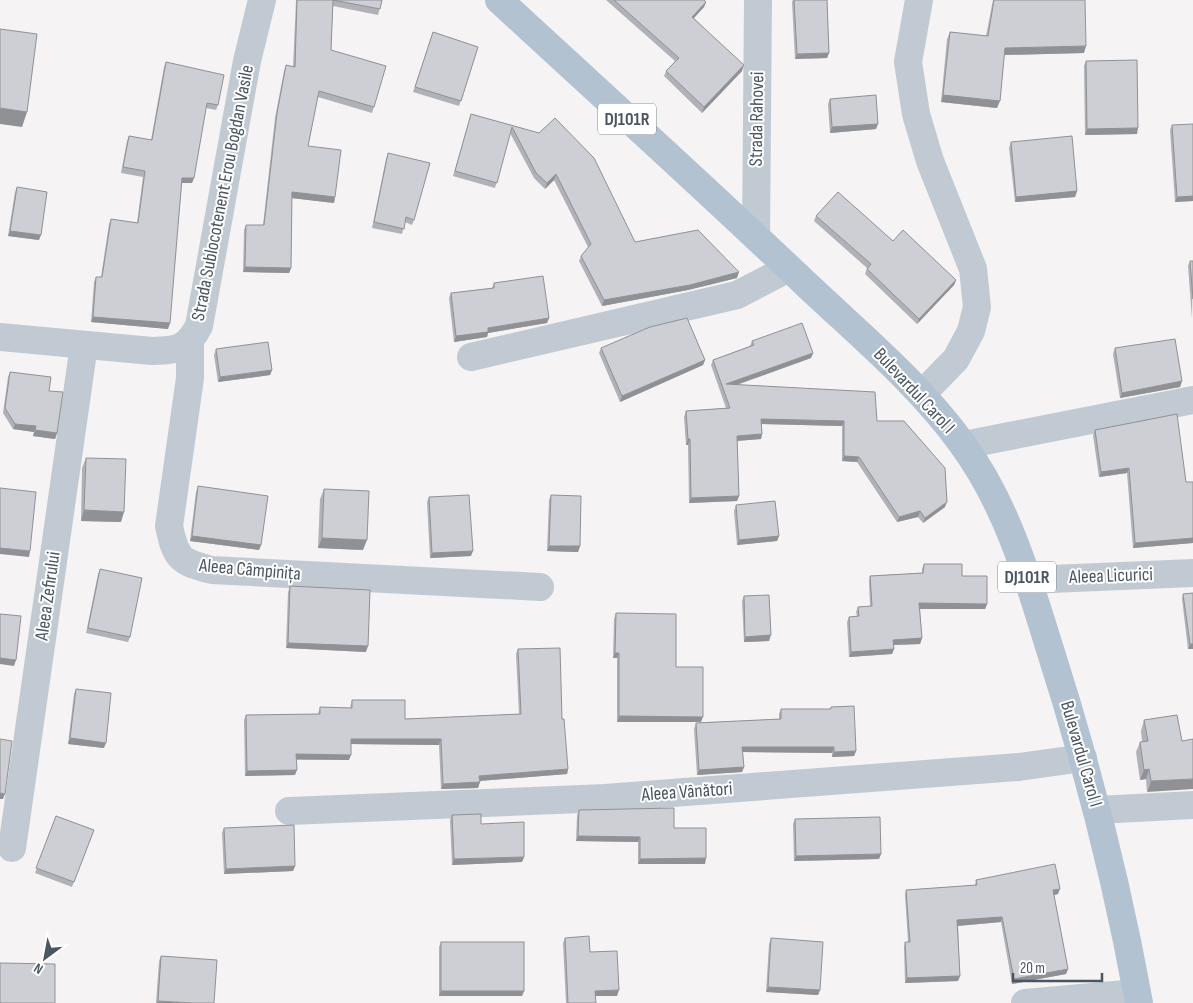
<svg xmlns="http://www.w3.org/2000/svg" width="1193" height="1003" font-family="'Sofia Sans Condensed',sans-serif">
<rect width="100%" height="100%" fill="#f5f3f3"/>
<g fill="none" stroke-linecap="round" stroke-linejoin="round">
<!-- street -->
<g stroke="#c1cad2" stroke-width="28">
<polyline points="919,0 908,62 916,114 930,161 973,269 977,307 971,331 956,359 922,394"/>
<polyline points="756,237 758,0"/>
<path d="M 0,337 L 152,351 C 178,350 186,350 199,326 L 247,61 L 262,0"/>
<path d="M 190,343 L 190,378 L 169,526 C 176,559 180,562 212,570 L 540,587"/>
<polyline points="471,357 737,295 789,268"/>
<polyline points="964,445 1193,400"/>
<polyline points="1028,580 1193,573"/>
<polyline points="1097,810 1193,805"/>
<polyline points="289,811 605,798 1019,767 1083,758"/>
<polyline points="12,848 84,345"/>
<polyline points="1025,1003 1137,993"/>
</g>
<!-- primary -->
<path stroke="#b3c2d1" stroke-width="28" d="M 499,0 C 602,95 706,189 808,286 C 861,336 920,385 963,445 C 1006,504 1027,575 1048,643 C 1086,761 1117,881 1139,1003"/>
</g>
<!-- wall -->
<g fill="#b0b2b7">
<polygon points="296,0 382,0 378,15 333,6 331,50 374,107 372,113 318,97 308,146 335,197 334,203 292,198 291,268 289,273 243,272 244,230 246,225 263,225 275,118 284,71 286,65 293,67"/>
<polygon points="606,0 704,0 706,2 704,7 694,18 742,71 702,113 664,76 666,71 675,61"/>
<polygon points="793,0 827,0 829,53 827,58 795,59 792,2"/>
<polygon points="993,0 1085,0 1084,53 1004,55 997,108 941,102 947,39 950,32 986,36"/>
<polygon points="433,32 478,47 459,106 413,92"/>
<polygon points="1086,61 1137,134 1085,135 1084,66"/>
<polygon points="166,62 218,105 216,110 206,108 192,183 182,183 168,329 91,322 94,282 96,277 101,277 109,224 111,219 137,223 143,177 121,173 127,141 129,136 151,140 164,67"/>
<polygon points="830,99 876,129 830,133 828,104"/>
<polygon points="471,114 539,133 635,242 737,278 688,290 602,306 579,261 581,256 588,247 554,180 545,189 534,178 510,133 495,188 453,176"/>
<polygon points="1172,125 1193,201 1175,202 1170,130"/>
<polygon points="1011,142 1077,191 1075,197 1015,202 1009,148"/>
<polygon points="388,153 414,220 412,225 405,222 402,234 372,228 386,159"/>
<polygon points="17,187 39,240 8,236 15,192"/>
<polygon points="816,216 893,241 956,280 954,285 917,324 865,274 867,268 814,221"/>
<polygon points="1190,261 1193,261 1192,319 1188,266"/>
<polygon points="494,283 549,318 547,323 488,333 487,337 454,342 449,298 451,293 492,288"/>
<polygon points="752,341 813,353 811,358 737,385 877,421 945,507 923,523 918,517 897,522 857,462 842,461 842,426 762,424 762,434 761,439 737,441 739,496 737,501 689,503 688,445 686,445 684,417 686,411 726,408 711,365 713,360 750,346"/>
<polygon points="601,348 705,360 703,365 620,402 599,353"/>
<polygon points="1115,348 1182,381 1180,387 1120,398 1113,354"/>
<polygon points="216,349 272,370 270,375 218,382 214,355"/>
<polygon points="10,372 49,391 57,433 55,439 33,436 34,432 13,429 3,413 8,377"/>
<polygon points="1095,430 1186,482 1193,482 1193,543 1133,548 1127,473 1099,477 1093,435"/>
<polygon points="86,458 121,522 81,521 82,468"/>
<polygon points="198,486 261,545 259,550 190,541 196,492"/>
<polygon points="324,489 363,550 318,548 320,499"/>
<polygon points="551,495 580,546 578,552 547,551 549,500"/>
<polygon points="429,497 471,556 430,558 427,502"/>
<polygon points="736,505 779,536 777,541 737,545 734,511"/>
<polygon points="924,564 962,576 987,604 985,609 920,609 922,638 920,644 894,645 894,649 892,654 849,657 847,622 849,617 857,616 856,612 858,607 870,606 869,581 870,576 922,573 922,569"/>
<polygon points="100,569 130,637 128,642 86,633 98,574"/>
<polygon points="290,586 366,652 286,648 288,592"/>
<polygon points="1183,594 1193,649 1188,649 1182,599"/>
<polygon points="744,596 769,641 744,642 742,601"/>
<polygon points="616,613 676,667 701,722 617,722 617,658 613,658 614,619"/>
<polygon points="518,649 562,719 568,769 567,774 480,781 478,788 441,789 439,745 351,744 349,760 296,760 295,775 245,776 244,720 246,715 318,714 320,707 350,708 352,700 405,719 519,714 516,654"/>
<polygon points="76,689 104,748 68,744 74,694"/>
<polygon points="831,707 856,751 854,756 832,757 832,753 743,752 744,767 742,772 697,775 694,729 696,723 779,719 779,714 781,709 830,709"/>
<polygon points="1177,715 1147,792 1146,779 1140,780 1136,752 1140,742 1142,742 1141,731 1144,720"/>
<polygon points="579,810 674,828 705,864 638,864 638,842 576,841 577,815"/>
<polygon points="452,815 481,824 524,857 522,862 452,865 450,820"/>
<polygon points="56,816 94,830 72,887 35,873"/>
<polygon points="795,819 881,854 879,859 794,861 793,824"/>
<polygon points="224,828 295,866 293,871 224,874 222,833"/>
<polygon points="976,880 1058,894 1054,895 1068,969 1066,974 1012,984 1001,922 958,926 960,976 958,981 905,983 904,947 905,942 908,942 905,895 906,890 975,885"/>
<polygon points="565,938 590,952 617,996 595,996 596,1003 566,1003 563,943"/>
<polygon points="771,938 820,990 818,995 766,992 769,944"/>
<polygon points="441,942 524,991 522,996 439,996 439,947"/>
<polygon points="161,956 214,1003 156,1003 159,961"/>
</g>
<!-- shaded-wall -->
<g fill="#909195">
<polygon points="706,2 704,7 690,22 692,17"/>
<polygon points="1086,46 1084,53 1002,55 1005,48"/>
<polygon points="829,53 827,58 795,59 797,54"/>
<polygon points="744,65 742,71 702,113 704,107"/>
<polygon points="943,95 1000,101 997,108 941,102"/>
<polygon points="0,108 27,112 22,127 0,124"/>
<polygon points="878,124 876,129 830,133 832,127"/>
<polygon points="1138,128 1137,134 1085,135 1087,129"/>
<polygon points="556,174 554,180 545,189 547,183"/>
<polygon points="182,178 194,178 192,183 180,183"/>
<polygon points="1077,191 1075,197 1015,202 1016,197"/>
<polygon points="292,192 335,197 334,203 291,198"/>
<polygon points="1193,196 1193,201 1175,202 1177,197"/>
<polygon points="10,231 41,235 39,240 8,236"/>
<polygon points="245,267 291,268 289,273 243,272"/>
<polygon points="739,272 737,278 688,290 602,306 604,300"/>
<polygon points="956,280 954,285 917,324 919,319"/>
<polygon points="93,317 170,323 168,329 91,322"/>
<polygon points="549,318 547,323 488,333 487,337 454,342 456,336 488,328"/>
<polygon points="813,353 811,358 724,389 726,384"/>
<polygon points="705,360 703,365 620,402 622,396"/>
<polygon points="272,370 270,375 218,382 220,377"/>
<polygon points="1182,381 1180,387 1120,398 1122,393"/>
<polygon points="761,419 844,421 842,426 759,424"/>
<polygon points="15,424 36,426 34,432 13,429"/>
<polygon points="35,430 57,433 55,439 33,436"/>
<polygon points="762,434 761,439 735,441 737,436"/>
<polygon points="688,439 690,439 688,445 686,445"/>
<polygon points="844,456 859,457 857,462 842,461"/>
<polygon points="1129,468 1127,473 1099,477 1101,472"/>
<polygon points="739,496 737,501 689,503 691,498"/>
<polygon points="947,502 945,507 923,523 925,518"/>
<polygon points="84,510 124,512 121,522 81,521"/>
<polygon points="920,511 918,517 897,522 899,517"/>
<polygon points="192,536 261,545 259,550 190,541"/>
<polygon points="779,536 777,541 737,545 739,540"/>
<polygon points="322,538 367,540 363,550 318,548"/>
<polygon points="1193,538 1193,543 1133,548 1135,543"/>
<polygon points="549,546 580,546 578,552 547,551"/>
<polygon points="0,548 30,551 29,557 0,554"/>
<polygon points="473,551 471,556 430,558 432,553"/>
<polygon points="919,603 987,604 985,609 917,609"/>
<polygon points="771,635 769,641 744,642 745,637"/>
<polygon points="922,638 920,644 892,645 893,640"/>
<polygon points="288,643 368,646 366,652 286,648"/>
<polygon points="1190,644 1193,644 1193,649 1188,649"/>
<polygon points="894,649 892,654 849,657 851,652"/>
<polygon points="615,653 619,653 617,658 613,658"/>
<polygon points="0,658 16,660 14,666 0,664"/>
<polygon points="619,716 703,717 701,722 617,722"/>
<polygon points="70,738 106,743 104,748 68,744"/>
<polygon points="351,739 441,739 439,745 349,744"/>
<polygon points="742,747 834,747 832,753 740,752"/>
<polygon points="856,751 854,756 832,757 834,752"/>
<polygon points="296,754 351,755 349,760 294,759"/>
<polygon points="744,767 742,772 697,775 699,770"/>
<polygon points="568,769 567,774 478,781 479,776"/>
<polygon points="1149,769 1146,779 1140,780 1144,770"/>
<polygon points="297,770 295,775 245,776 247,771"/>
<polygon points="1193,779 1193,789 1147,792 1151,781"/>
<polygon points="480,782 478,788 441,789 443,784"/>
<polygon points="0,793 5,794 3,799 0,799"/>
<polygon points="578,836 640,837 638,842 576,841"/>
<polygon points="881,854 879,859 794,861 796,856"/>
<polygon points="524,857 522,862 452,865 454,859"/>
<polygon points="706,858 705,864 638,864 640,859"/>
<polygon points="295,866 293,871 224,874 226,869"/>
<polygon points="1060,889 1058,894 1051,896 1053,890"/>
<polygon points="1002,917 1001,922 956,926 957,920"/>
<polygon points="1068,969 1066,974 1012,984 1014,979"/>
<polygon points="960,976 958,981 905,983 907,978"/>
<polygon points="768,987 820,990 818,995 766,992"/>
<polygon points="619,990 617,996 593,996 595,991"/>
<polygon points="441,991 524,991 522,996 439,996"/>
<polygon points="158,1001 193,1003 157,1003"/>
</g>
<!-- building -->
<g fill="#cdcfd5" stroke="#909195">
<polygon points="297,0 382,0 380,9 333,0 331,50 386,66 374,107 319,91 308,146 341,150 335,197 292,192 291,268 245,267 246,225 264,225 277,113 286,65 295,67"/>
<polygon points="614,0 704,0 706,2 692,17 744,65 704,107 666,71 679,58"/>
<polygon points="794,0 827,0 829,53 797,54"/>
<polygon points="994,0 1085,0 1086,46 1005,48 1000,101 943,95 950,32 988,36"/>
<polygon points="0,29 37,34 27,112 0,108"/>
<polygon points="433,32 478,47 461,101 415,87"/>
<polygon points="1137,60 1138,128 1087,129 1086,61"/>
<polygon points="166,62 224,75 218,105 207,103 194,178 182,178 170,323 93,317 96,277 102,277 111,219 138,223 145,171 123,167 129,136 152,140"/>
<polygon points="876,95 878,124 832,127 830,99"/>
<polygon points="471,114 539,133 555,118 594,158 635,242 698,230 739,272 690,285 604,300 581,256 591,244 556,174 547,183 536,173 512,127 497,183 455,171"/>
<polygon points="1193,124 1193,196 1177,197 1172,125"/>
<polygon points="1072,136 1077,191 1016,197 1011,142"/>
<polygon points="388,153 430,163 414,220 406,217 404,229 374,222"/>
<polygon points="17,187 47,192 41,235 10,231"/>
<polygon points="838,192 893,241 903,230 956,280 919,319 867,269 871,264 816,216"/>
<polygon points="1190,261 1193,261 1193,299"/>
<polygon points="543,276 549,318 488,328 488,332 456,336 451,293 494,288 494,283"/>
<polygon points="687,318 705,360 622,396 601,348 650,327"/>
<polygon points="802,323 813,353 726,384 875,392 877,421 904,421 945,468 947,502 925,518 920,511 899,517 859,457 844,456 844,421 761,419 762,434 737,436 739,496 691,498 690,439 688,439 686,411 730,408 713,360 754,345 752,341"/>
<polygon points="1175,339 1182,381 1122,393 1115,348"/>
<polygon points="268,342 272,370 220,377 216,349"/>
<polygon points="10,372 51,377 49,391 63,392 57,433 35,430 36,426 15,424 5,408"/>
<polygon points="1177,414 1186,482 1193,482 1193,538 1135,543 1129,468 1101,472 1095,430"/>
<polygon points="86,458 126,459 124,512 84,510"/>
<polygon points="198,486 268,496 261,545 192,536"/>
<polygon points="0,488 36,492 30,551 0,548"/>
<polygon points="324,489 369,491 367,540 322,538"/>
<polygon points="469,495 473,551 432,553 429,497"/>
<polygon points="551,495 581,496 580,546 549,546"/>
<polygon points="775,501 779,536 739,540 736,505"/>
<polygon points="924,564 962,564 962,576 987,576 987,604 919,603 922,638 893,640 894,649 851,652 849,617 859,616 858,607 872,606 870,576 923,573"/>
<polygon points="100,569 142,578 130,637 88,628"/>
<polygon points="290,586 370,590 368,646 288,643"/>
<polygon points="1193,593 1193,644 1190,644 1183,594"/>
<polygon points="769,595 771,635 745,637 744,596"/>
<polygon points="616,613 676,614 676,667 703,667 703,717 619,716 619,653 615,653"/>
<polygon points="0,614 21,616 16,660 0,658"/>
<polygon points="560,648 562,719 564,719 568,769 479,776 480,782 443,784 441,739 351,739 351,755 296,754 297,770 247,771 246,715 320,714 320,707 352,708 352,700 405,700 405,719 521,714 518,649"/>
<polygon points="76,689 111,693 106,743 70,738"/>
<polygon points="854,706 856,751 834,752 834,747 742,747 744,767 699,770 696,723 781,719 781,709 831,709 831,707"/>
<polygon points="1177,715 1182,741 1193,739 1193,779 1151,781 1149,769 1144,770 1140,742 1148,741 1144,720"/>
<polygon points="0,739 12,741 5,794 0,793"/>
<polygon points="674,808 674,828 706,828 706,858 640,859 640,837 578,836 579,810"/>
<polygon points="481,814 481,824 524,822 524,857 454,859 452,815"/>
<polygon points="56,816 94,830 74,882 36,868"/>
<polygon points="880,817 881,854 796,856 795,819"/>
<polygon points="294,825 295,866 226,869 224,828"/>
<polygon points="1055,864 1060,889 1053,890 1068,969 1014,979 1002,917 957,920 960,976 907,978 905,942 910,942 906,890 977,885 976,880"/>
<polygon points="589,936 590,952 617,951 619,990 595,991 596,1003 568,1003 565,938"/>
<polygon points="771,938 823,942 820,990 768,987"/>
<rect x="441" y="942" width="83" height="49"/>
<polygon points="161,956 217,960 214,1003 193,1003 158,1001"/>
<polygon points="0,963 55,964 55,1003 0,1003"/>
</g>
<g text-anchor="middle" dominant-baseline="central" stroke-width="4" stroke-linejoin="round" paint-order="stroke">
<!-- shield labels -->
<g fill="#fff" stroke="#808990" stroke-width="1">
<rect x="598" y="103.5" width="58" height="31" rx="4"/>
<rect x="998" y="561.5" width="58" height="31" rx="4"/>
</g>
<g font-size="18" font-weight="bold" fill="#4a5661">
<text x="627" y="119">DJ101R</text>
<text x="1027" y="577">DJ101R</text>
</g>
<!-- street labels -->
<g font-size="19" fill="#4a5661" stroke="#fff">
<text transform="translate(757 119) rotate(-89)">Strada Rahovei</text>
<text transform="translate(223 193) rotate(-79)">Strada Sublocotenent Erou Bogdan Vasile</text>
<text transform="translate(914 391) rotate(47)">Bulevardul Carol I</text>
<text transform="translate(250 570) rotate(5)">Aleea Câmpinița</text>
<text transform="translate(1111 576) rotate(-2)">Aleea Licurici</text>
<text transform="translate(48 596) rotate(-82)">Aleea Zefirului</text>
<text transform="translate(1081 754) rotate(74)">Bulevardul Carol I</text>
<text transform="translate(687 792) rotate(-4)">Aleea Vânători</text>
</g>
</g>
<!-- north arrow -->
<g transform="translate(45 958) rotate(212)" stroke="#ffffff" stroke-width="4" paint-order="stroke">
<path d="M0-4L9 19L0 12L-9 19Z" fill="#4a5661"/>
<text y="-8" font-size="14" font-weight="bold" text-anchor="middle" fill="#4a5661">N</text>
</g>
<!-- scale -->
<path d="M1013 973v8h89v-8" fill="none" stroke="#4a5661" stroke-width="2.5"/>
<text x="1020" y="973" font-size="15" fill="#4a5661" stroke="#ffffff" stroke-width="4" paint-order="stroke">20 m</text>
</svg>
